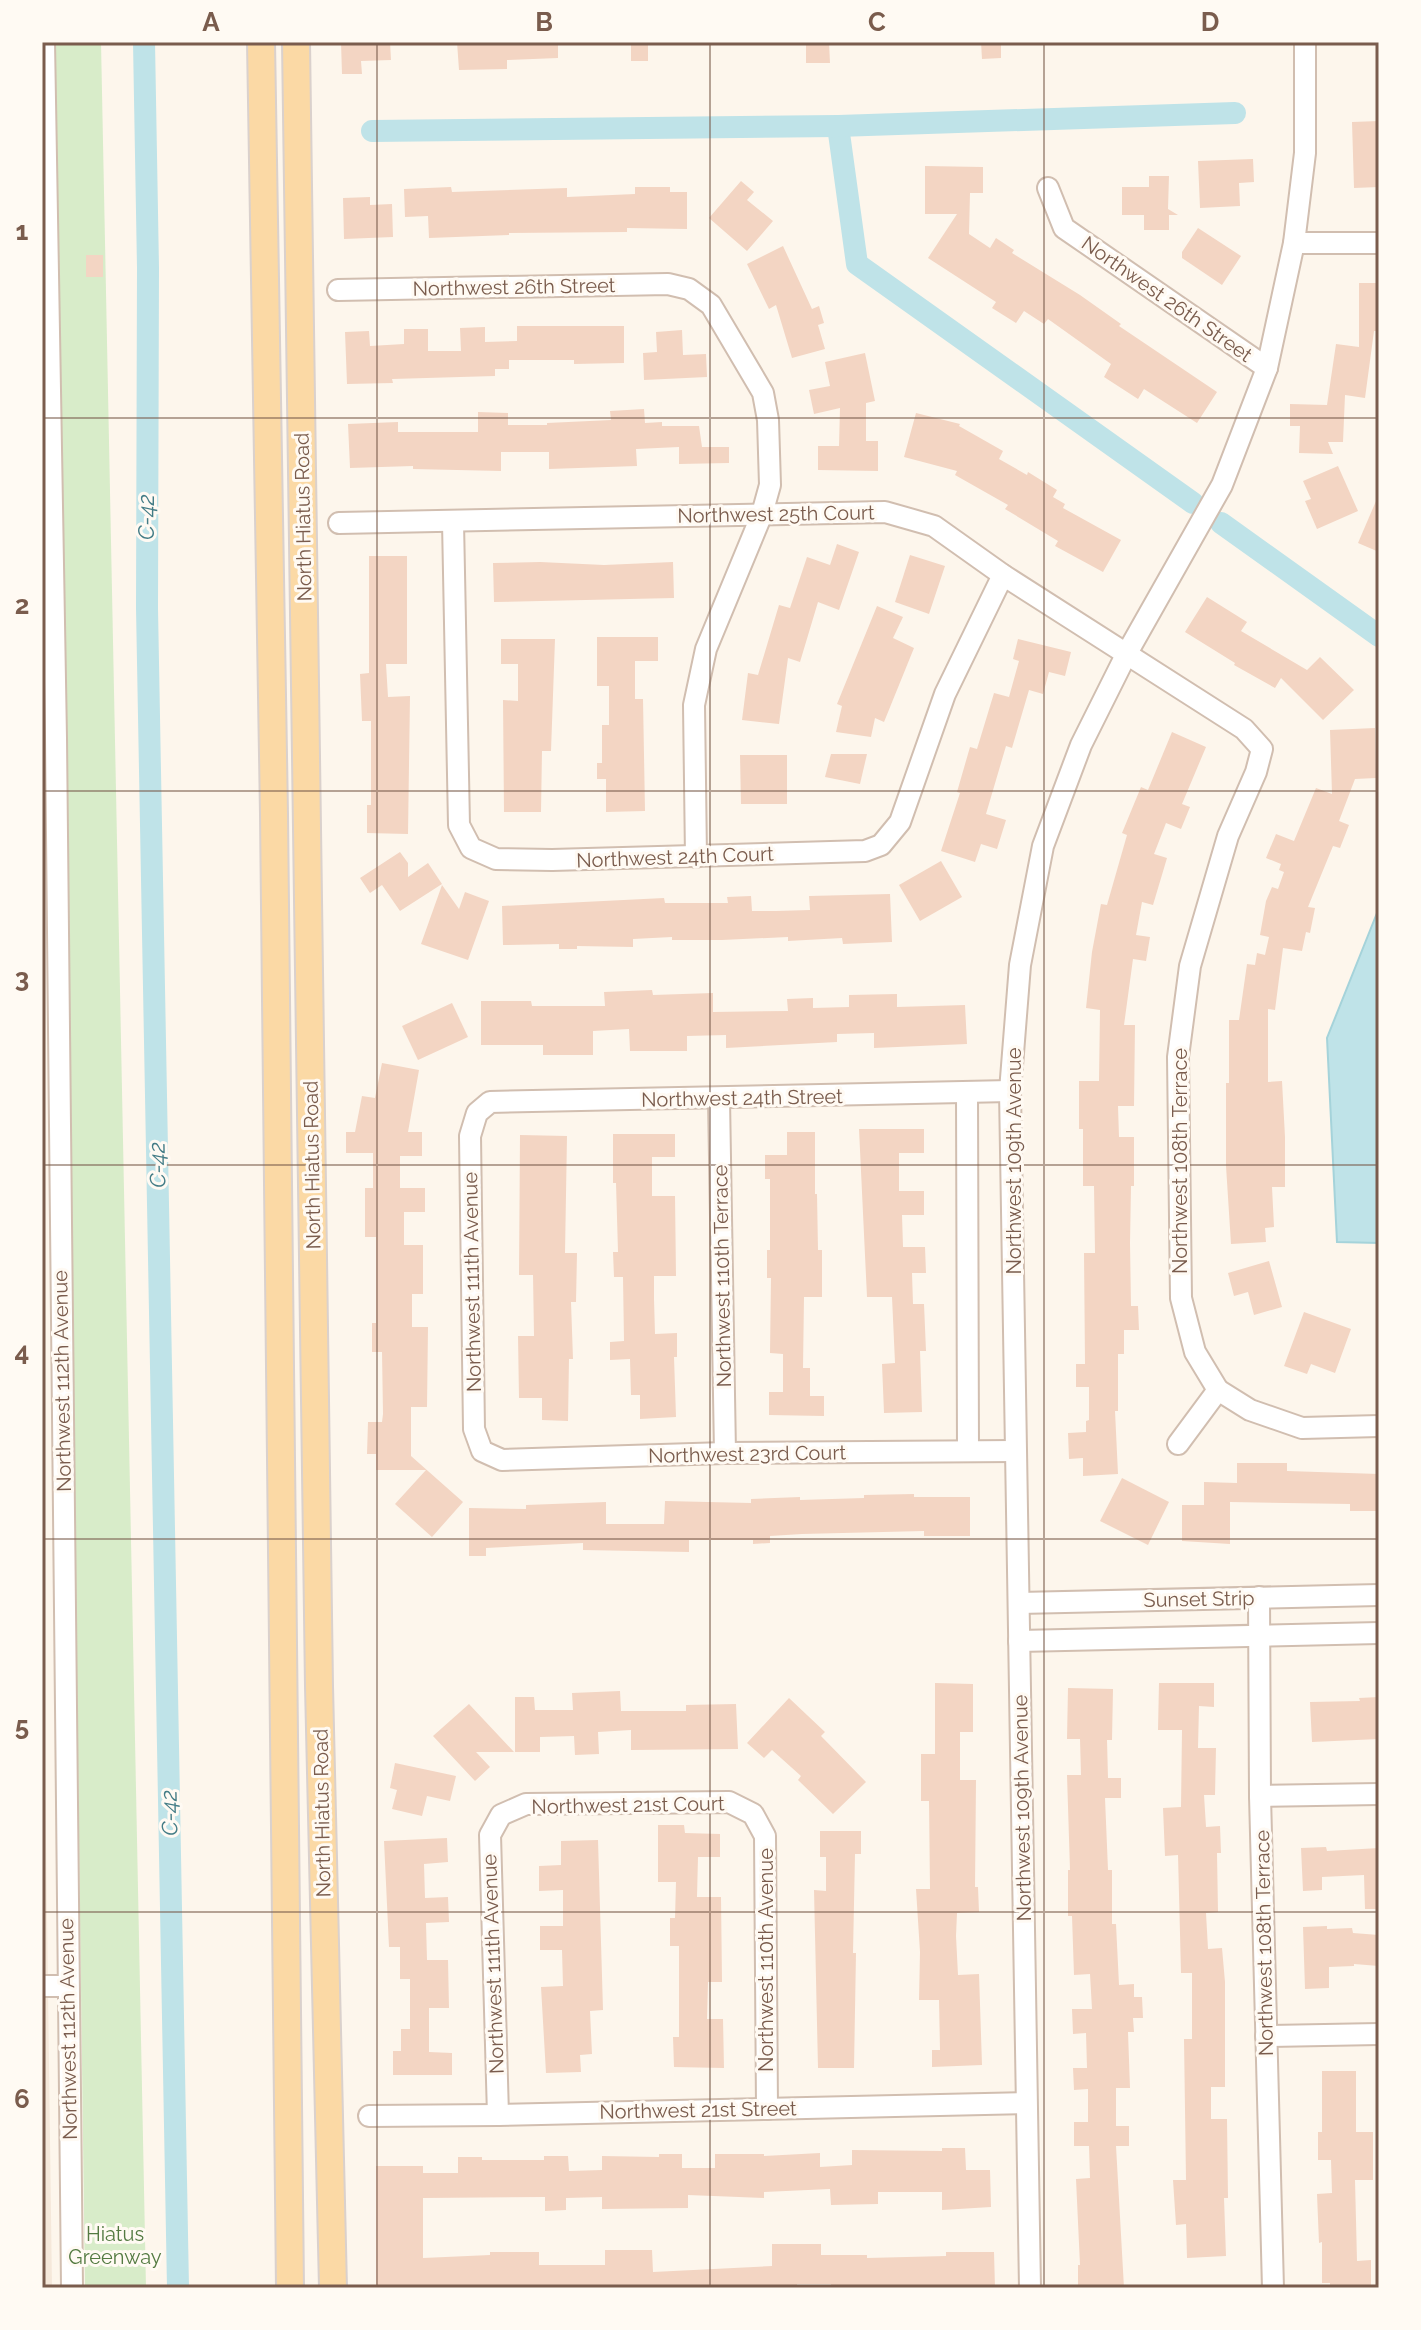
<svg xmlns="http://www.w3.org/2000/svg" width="1421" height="2330" font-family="Raleway,sans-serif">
<rect width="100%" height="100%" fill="#fdf6ec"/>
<!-- residential -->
<polygon fill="#f5e8da" points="42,1543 52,2288 42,2288"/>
<!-- green -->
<polygon fill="#d8ecc9" points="55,42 101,42 146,2288 85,2288"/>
<!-- water -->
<polygon fill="#bfe3e8" stroke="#a5d3da" stroke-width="2" points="1379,908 1379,1243 1337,1242 1327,1038"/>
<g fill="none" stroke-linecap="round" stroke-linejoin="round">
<!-- canal -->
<g stroke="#bfe3e8" stroke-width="22">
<polyline points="144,42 148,268 147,608 178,2288"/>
<polyline points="838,126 857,264 1193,503"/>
<polyline points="372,131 838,126 1235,113"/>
<polyline points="1221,523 1379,636"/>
</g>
</g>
<!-- building -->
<g fill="#f3d5c3">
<polygon points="341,42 390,42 391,60 361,61 362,74 342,74"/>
<polygon points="457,42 558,42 558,58 507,60 507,69 459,70"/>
<rect x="631" y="42" width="17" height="19"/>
<polygon points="806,42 829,42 830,63 806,63"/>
<polygon points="981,42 1001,42 1001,58 982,59"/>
<polygon points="1379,121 1379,187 1354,188 1352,122"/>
<polygon points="1253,159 1254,182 1239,183 1240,206 1200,208 1198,161"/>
<polygon points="925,166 983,167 983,193 970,193 969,234 990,248 996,238 1014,250 1012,253 1080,295 1121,324 1119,326 1217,392 1197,423 1144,389 1138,399 1104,377 1111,364 1048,319 1044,324 1024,311 1016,323 992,308 996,302 928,258 957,214 925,214"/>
<polygon points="1149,176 1169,176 1168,209 1178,215 1169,215 1169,230 1144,230 1144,215 1122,215 1122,187 1149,187"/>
<polygon points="741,181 754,192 747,200 773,221 747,251 709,218"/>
<polygon points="451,187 452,192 567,188 567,197 635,194 635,187 670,187 670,192 687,192 687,229 627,228 627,232 509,233 509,235 429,238 428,216 405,217 404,189"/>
<polygon points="370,197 370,205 392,204 393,237 344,239 343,198"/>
<polygon points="1198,228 1241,256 1222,285 1182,258 1182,252"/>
<polygon points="783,246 812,309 819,306 824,323 818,325 825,349 792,358 776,305 769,309 747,264"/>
<rect x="86" y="255" width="17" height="22"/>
<polygon points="1359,283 1379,283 1379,331 1374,331 1365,398 1345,395 1343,442 1328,442 1333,454 1299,453 1300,426 1290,426 1290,404 1327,405 1336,344 1359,347"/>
<polygon points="517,326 624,326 624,363 574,364 574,360 509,360 509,369 495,369 495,376 392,379 393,383 347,384 345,332 369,331 370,346 404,344 404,329 428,329 428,351 461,351 460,328 485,327 485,342 517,341"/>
<polygon points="682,330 683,355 706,354 707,377 644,380 643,353 657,352 656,332"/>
<polygon points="865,353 875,401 866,403 866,441 878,441 878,471 818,470 818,446 839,446 840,408 814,414 809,390 830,386 825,362"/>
<polygon points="644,409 645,423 662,422 662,426 699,426 702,447 729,447 729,463 679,464 679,447 636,449 637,466 549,469 549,452 501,452 501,471 413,469 413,466 350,468 348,424 398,422 398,432 478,432 478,412 508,413 508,425 547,425 547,423 611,420 610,411"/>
<polygon points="916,413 960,424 959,426 1003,451 999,459 1027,475 1028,472 1057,490 1053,497 1065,504 1063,508 1121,540 1103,572 1055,546 1058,541 1005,509 1008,505 955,475 957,471 904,457"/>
<polygon points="1338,466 1358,511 1317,529 1305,501 1311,499 1303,481"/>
<polygon points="1379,494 1379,552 1358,543"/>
<polygon points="837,544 859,552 839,610 818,602 800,662 788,658 779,724 742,720 748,673 758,675 779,605 790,608 807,557 830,565"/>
<polygon points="910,555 945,566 929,614 895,602"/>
<polygon points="369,556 407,556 407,664 386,664 388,697 410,696 408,834 367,833 367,805 371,805 371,721 362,721 360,674 369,673"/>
<polygon points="540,562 604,565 673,562 674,598 494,602 493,563"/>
<polygon points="1207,597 1247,622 1241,631 1307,670 1320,657 1354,690 1323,720 1281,678 1275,688 1234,665 1235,663 1185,632"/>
<polygon points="877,606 903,617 893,638 914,648 884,722 875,718 871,737 836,732 842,706 837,704"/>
<polygon points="597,637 658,637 658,661 635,661 635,699 643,699 645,811 606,812 606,779 597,779 597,763 602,763 602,725 609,725 609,686 597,686"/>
<polygon points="501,639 555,639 551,751 542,751 541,812 504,812 503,700 518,701 518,664 501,664"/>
<polygon points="1018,639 1071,652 1065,676 1049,672 1043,694 1029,690 1012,748 1006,746 986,814 1006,820 997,849 981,844 975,862 941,851 960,793 957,792 970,747 977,749 994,693 1009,697 1019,661 1013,659"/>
<polygon points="1375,728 1376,778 1355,779 1339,821 1349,825 1340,848 1333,846 1308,907 1315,908 1310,933 1306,932 1302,951 1283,948 1275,1010 1268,1009 1268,1082 1282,1081 1285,1137 1285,1187 1272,1187 1274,1227 1265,1228 1266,1242 1231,1244 1226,1166 1226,1083 1229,1083 1229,1020 1239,1020 1247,964 1255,965 1257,953 1265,955 1269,937 1260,935 1266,901 1272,887 1278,889 1284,872 1279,870 1281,864 1266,858 1276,834 1294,841 1316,788 1332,794 1330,730"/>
<polygon points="1172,732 1206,747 1182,804 1190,807 1181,829 1166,823 1154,854 1167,858 1153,905 1142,902 1136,935 1150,937 1146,961 1133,959 1124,1025 1135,1025 1134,1106 1118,1106 1119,1137 1134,1137 1134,1186 1131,1186 1130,1243 1131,1306 1138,1306 1139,1330 1124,1330 1124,1354 1118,1354 1118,1411 1115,1411 1118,1474 1083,1476 1083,1458 1069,1459 1068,1433 1086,1432 1086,1421 1089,1420 1089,1387 1076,1387 1076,1364 1085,1364 1084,1253 1095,1253 1094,1186 1083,1186 1083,1129 1079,1129 1079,1081 1099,1081 1100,1010 1086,1008 1092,952 1101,904 1107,905 1127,835 1122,833 1141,787 1148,790"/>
<polygon points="831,754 867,754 860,784 825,777"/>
<polygon points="740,755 787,755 787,804 741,804"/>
<polygon points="400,852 408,863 408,877 428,863 442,884 400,911 382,885 370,893 360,878"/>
<polygon points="941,861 962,897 920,921 899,885"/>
<polygon points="442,885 459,909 465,892 489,901 468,960 421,944"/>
<polygon points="890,894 892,942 843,944 842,938 788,941 788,937 722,940 672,940 672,937 633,939 633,947 577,946 577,949 559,949 559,944 503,945 502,906 664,898 665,903 728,903 727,897 751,896 752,911 776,911 810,910 809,896"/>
<polygon points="652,990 653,995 713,993 713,1012 788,1011 787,999 813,998 813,1008 849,1007 849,995 897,994 897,1007 965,1005 967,1044 874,1048 874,1033 837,1034 837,1042 726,1048 726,1035 687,1036 687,1051 630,1051 629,1029 593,1031 593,1055 543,1055 543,1045 481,1045 481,1001 531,1001 532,1006 605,1006 604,992"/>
<polygon points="452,1003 468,1037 418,1060 402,1026"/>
<polygon points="382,1063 419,1070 408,1132 422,1132 422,1156 400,1156 400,1188 425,1188 425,1212 404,1212 404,1245 423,1245 423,1294 412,1294 412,1327 428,1327 427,1407 411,1407 411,1456 463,1502 432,1537 395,1504 426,1470 376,1470 376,1454 367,1454 368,1422 382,1422 383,1414 382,1352 372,1352 372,1323 376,1323 376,1237 365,1237 365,1188 373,1188 373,1153 346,1153 346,1132 355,1132 362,1096 375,1098"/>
<polygon points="859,1129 924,1129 924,1153 899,1153 899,1191 924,1191 924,1215 902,1215 903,1247 925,1247 926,1273 912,1273 913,1304 924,1304 926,1351 920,1351 922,1412 884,1413 882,1364 895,1363 892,1297 867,1297"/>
<polygon points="787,1132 815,1132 815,1194 817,1194 818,1250 822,1250 822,1297 804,1297 803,1368 810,1368 810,1396 824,1396 824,1416 769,1415 769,1392 783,1392 783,1354 770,1353 771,1278 767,1278 767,1250 770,1250 770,1179 765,1179 765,1155 787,1155"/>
<polygon points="613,1134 675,1134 675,1157 652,1157 652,1196 675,1196 676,1276 654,1276 654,1299 655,1334 677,1333 677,1357 674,1357 676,1417 640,1419 640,1395 631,1395 630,1359 610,1360 610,1342 624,1341 623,1277 614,1277 613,1252 618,1252 616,1183 613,1183"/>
<polygon points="520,1135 567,1136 565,1253 577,1253 576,1302 571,1302 573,1359 569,1359 568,1421 542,1420 542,1398 519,1398 518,1336 534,1336 533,1275 519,1275"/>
<polygon points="1269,1261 1282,1307 1254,1315 1248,1292 1234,1296 1228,1273"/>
<polygon points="1304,1312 1351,1329 1335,1373 1311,1364 1307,1374 1284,1366"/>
<polygon points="1237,1463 1287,1463 1287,1471 1379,1474 1379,1511 1350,1511 1350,1504 1230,1502 1230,1544 1182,1541 1182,1505 1204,1505 1204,1482 1237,1483"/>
<polygon points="1122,1478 1169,1502 1148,1545 1100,1521"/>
<polygon points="914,1494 914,1497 970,1497 970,1536 924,1536 924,1531 802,1534 770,1536 770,1543 753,1544 753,1540 689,1540 689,1552 583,1550 583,1543 486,1548 486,1556 469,1556 469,1508 526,1509 526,1505 606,1502 606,1524 664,1524 665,1501 751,1503 751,1499 800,1497 800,1500 864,1498 864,1495"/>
<polygon points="935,1683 973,1684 973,1732 960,1732 960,1780 976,1780 975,1887 978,1887 979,1912 957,1913 956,1936 958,1975 979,1974 982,2065 932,2067 932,2050 940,2050 939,2000 919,2000 920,1952 916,1889 930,1889 929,1801 921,1801 921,1754 935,1754"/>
<polygon points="1159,1683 1214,1683 1214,1707 1199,1706 1198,1748 1216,1748 1215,1795 1204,1795 1206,1827 1220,1826 1221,1853 1217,1853 1218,1912 1206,1913 1208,1949 1222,1948 1225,1982 1225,2087 1211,2087 1211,2119 1227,2119 1228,2198 1224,2198 1226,2256 1187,2258 1186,2224 1176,2225 1173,2180 1186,2180 1184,2039 1192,2039 1192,1973 1181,1973 1178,1855 1165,1856 1163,1808 1181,1807 1182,1730 1158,1730"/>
<polygon points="1068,1688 1113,1689 1112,1740 1107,1740 1108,1778 1121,1778 1121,1798 1105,1798 1108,1870 1112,1870 1112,1924 1116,1924 1119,1985 1134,1984 1134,1997 1142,1997 1143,2018 1133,2018 1134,2032 1128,2032 1130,2088 1116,2088 1116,2126 1129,2126 1129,2146 1116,2146 1124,2288 1078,2288 1078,2265 1080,2265 1076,2179 1090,2178 1089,2146 1074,2146 1074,2122 1088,2122 1088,2089 1074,2090 1073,2068 1087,2068 1086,2033 1073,2034 1072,2009 1092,2009 1090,1974 1074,1975 1072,1916 1068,1916 1068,1870 1070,1870 1067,1775 1081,1775 1080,1739 1067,1739"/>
<polygon points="620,1691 621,1711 686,1711 686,1705 736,1704 738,1749 631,1750 631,1730 598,1732 599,1754 575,1755 574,1736 540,1737 540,1752 515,1752 515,1697 534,1697 535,1710 573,1710 572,1693"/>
<polygon points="1379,1697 1379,1739 1312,1742 1310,1702 1360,1701 1359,1698"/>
<polygon points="789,1698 825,1732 821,1736 866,1782 833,1814 798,1780 801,1776 772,1750 764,1758 747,1743"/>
<polygon points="469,1704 514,1752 476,1752 490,1767 475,1781 433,1736"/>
<polygon points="395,1763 456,1776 450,1801 427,1796 422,1816 392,1809 397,1790 390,1788"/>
<polygon points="658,1825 684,1825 685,1833 720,1834 720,1857 698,1857 697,1897 721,1897 722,1982 708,1982 707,2019 723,2019 724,2068 674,2067 673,2037 679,2037 679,1946 670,1946 670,1918 675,1918 676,1882 658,1882"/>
<polygon points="820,1831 861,1831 861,1854 855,1854 853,1953 856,1953 854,2068 818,2068 814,1890 826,1891 826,1857 820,1857"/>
<polygon points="447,1838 448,1862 424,1864 425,1898 448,1897 449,1922 426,1923 427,1960 448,1960 449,2008 429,2008 429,2052 452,2053 452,2075 393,2075 393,2051 401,2051 401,2029 410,2029 410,1979 400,1979 400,1947 389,1947 384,1841"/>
<polygon points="598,1840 603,2010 590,2011 592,2054 580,2055 581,2072 546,2073 541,1987 563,1986 562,1950 540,1950 540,1926 563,1926 563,1890 539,1891 539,1866 561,1865 561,1841"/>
<polygon points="1326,1847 1327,1851 1379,1848 1379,1909 1365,1909 1364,1875 1322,1877 1322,1890 1303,1891 1301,1848"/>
<polygon points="1327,1926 1327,1929 1352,1928 1353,1933 1379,1935 1379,1966 1354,1964 1354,1966 1329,1967 1329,1988 1305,1989 1303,1927"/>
<polygon points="1322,2071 1356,2071 1356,2132 1373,2132 1373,2180 1355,2180 1357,2261 1371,2260 1371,2288 1330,2288 1330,2283 1322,2283 1322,2242 1319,2243 1317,2194 1332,2193 1331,2160 1318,2160 1318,2132 1322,2132"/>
<polygon points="942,2148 965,2148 966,2170 990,2170 991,2207 942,2210 942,2192 878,2192 878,2204 831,2205 830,2189 764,2192 764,2198 688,2195 688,2208 602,2209 602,2197 566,2198 566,2210 545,2211 545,2197 423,2198 423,2258 490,2255 490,2252 539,2252 539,2265 605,2265 605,2250 652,2250 653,2272 772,2266 772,2244 821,2244 821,2255 867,2255 867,2258 946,2256 946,2252 994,2252 995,2288 831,2288 831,2284 797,2284 797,2288 376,2288 376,2166 423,2166 423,2173 458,2173 458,2157 482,2157 482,2160 544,2160 544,2156 568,2156 569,2171 602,2170 602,2156 659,2157 659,2154 682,2154 682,2168 715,2168 715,2154 764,2154 764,2156 820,2153 820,2167 852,2165 852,2150 942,2151"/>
</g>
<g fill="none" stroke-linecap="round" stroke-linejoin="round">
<defs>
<g id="minor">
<polyline points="44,42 56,738 72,2288"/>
<polyline points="1048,188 1064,228 1267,368"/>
<polyline points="1294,243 1379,243"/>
<polyline points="338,290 668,284 689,289 711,305 763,393 768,420 770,485 762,514 706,649 694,705 696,857"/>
<polyline points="453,522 459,825 471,848 496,859 552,860 865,851 881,845 900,822 945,694 1003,575"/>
<polyline points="339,523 885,512 934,526 1003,575 1244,729 1262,749 1256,772 1228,836 1190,966 1178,1057 1181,1298 1195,1352 1218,1390 1178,1444"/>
<polyline points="1010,1091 490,1102 477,1113 470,1136 474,1429 482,1451 502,1460 725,1453 1015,1451"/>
<polyline points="967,1092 968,1451"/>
<polyline points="719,1099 725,1453"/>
<polyline points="1218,1390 1250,1410 1302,1428 1379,1426"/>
<polyline points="1259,1597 1260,1796 1273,2288"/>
<polyline points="1019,1603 1379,1595"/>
<polyline points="1019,1641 1379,1633"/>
<polyline points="1260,1796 1379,1794"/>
<polyline points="42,1986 67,1986"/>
<polyline points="1266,2036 1379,2034"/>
<polyline points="498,2115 490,1835 501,1815 526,1804 729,1802 753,1814 765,1836 767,2109"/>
<polyline points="369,2116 498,2115 1026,2103"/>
<polyline points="1030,2288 1010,1091 1020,965 1043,846 1081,745 1127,653 1222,485 1267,368 1294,243 1305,153 1305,42"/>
</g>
<g id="major">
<polyline points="261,42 274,814 290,2288"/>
<polyline points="296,42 319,1686 333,2288"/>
</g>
</defs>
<!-- minor casing -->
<use href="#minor" stroke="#d1beb0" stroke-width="24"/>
<!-- major casing -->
<use href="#major" stroke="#dad1cd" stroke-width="30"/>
<!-- minor -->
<use href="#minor" stroke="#fff" stroke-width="20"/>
<!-- major -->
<use href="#major" stroke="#fbd9a5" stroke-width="26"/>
</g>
<!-- grid -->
<path fill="none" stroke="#7a5c4d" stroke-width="2" stroke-opacity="0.55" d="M 377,42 L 377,2288M 710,42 L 710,2288M 1044,42 L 1044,2288M 42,418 L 1379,418M 42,791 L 1379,791M 42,1165 L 1379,1165M 42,1539 L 1379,1539M 42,1912 L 1379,1912"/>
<g text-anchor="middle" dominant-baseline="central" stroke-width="6" stroke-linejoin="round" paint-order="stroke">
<!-- street labels -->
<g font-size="20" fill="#7a5c4d" stroke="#fffaf3">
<text transform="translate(514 287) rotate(-1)">Northwest 26th Street</text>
<text transform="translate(1167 299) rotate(35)">Northwest 26th Street</text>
<text transform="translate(776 514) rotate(-1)">Northwest 25th Court</text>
<text transform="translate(303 517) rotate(-91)">North Hiatus Road</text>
<text transform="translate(675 857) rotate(-2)">Northwest 24th Court</text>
<text transform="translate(742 1098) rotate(-1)">Northwest 24th Street</text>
<text transform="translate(1014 1161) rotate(-90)">Northwest 109th Avenue</text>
<text transform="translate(1180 1161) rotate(-90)">Northwest 108th Terrace</text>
<text transform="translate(312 1165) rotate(-91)">North Hiatus Road</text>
<text transform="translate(722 1276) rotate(-91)">Northwest 110th Terrace</text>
<text transform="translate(472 1282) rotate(-91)">Northwest 111th Avenue</text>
<text transform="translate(62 1381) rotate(-91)">Northwest 112th Avenue</text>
<text transform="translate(747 1454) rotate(-1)">Northwest 23rd Court</text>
<text transform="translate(1199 1599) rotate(-1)">Sunset Strip</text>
<text transform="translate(628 1805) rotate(-1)">Northwest 21st Court</text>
<text transform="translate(1022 1808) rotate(-91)">Northwest 109th Avenue</text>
<text transform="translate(322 1813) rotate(-91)">North Hiatus Road</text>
<text transform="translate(1264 1943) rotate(-91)">Northwest 108th Terrace</text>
<text transform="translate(766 1960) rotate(-90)">Northwest 110th Avenue</text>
<text transform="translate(493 1964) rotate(-92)">Northwest 111th Avenue</text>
<text transform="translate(68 2029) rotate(-91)">Northwest 112th Avenue</text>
<text transform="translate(698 2110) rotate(-1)">Northwest 21st Street</text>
</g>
<!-- park labels -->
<g font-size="20" fill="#537a41" stroke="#fffaf3">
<text x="115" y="2234">Hiatus<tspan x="115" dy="23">Greenway</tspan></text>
</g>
<!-- water labels -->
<g font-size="22" font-style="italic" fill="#437c86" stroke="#fffaf3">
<text transform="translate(146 517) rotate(-90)">C-42</text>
<text transform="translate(157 1165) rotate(-91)">C-42</text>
<text transform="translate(169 1813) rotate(-91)">C-42</text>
</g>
</g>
<!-- border -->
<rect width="1421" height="2330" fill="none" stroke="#fffaf3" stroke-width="88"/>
<rect x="44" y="44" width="1333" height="2242" fill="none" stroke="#7a5c4d" stroke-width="3"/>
<g font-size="26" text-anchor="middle" font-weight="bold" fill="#7a5c4d">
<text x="211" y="31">A</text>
<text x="544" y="31">B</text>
<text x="877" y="31">C</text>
<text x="1210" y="31">D</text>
<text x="22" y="240">1</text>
<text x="22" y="614">2</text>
<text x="22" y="987">3</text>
<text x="22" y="1361">4</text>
<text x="22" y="1735">5</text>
<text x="22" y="2108">6</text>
</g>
</svg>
